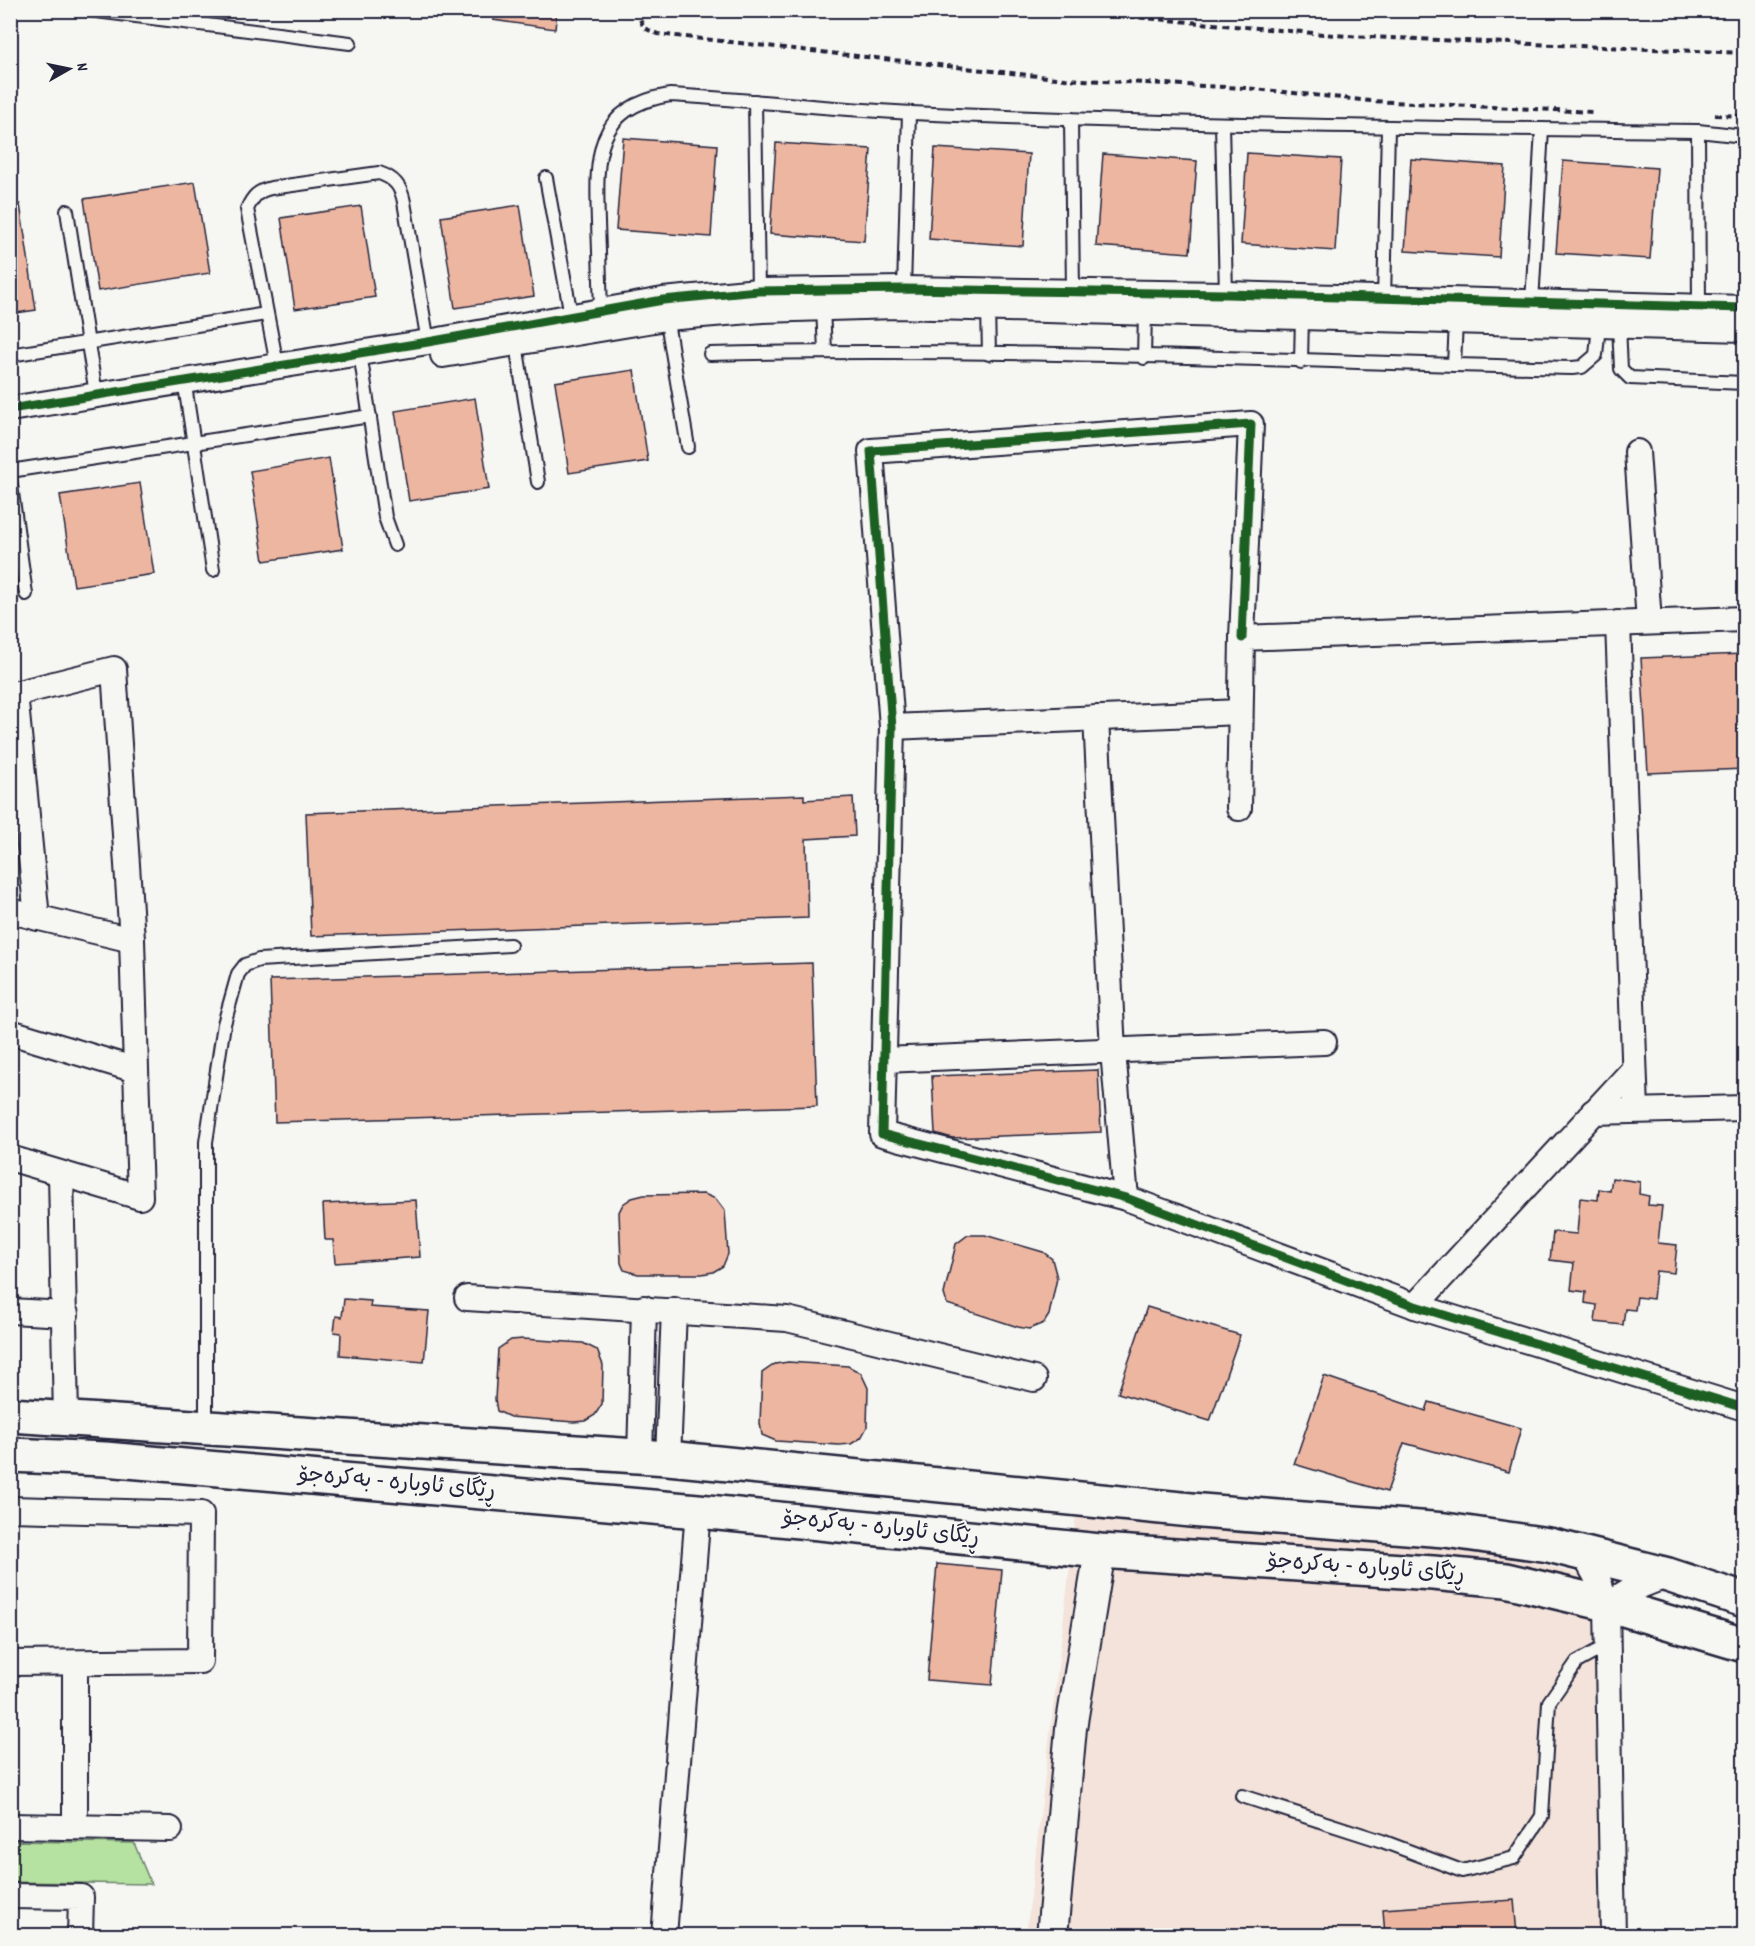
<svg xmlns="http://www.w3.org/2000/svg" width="1755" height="1946" font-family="Dekko,'Playpen Sans Arabic',sans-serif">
<rect width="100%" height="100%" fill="#f6f6f2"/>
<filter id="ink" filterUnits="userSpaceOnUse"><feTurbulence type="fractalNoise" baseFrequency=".0167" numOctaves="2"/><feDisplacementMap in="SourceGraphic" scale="12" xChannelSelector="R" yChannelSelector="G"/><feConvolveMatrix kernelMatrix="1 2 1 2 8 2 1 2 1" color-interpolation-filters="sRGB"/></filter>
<g filter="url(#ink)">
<!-- built -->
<polygon fill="#f3e3da" points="1076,1515 1503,1554 1608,1582 1613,1935 1026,1936"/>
<!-- green -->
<polygon fill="#b5e2a0" stroke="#6c826e" stroke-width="1.5" points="11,1841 134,1843 151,1884 11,1882"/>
<!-- building -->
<g fill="#edb6a1" stroke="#22223b" stroke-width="1.5">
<polygon points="493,10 557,10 555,29 493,20"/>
<polygon points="623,138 717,145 711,237 616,230"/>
<polygon points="776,143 871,149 864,241 770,234"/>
<polygon points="935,148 1029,154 1023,246 929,239"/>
<polygon points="1247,153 1341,159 1335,251 1241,244"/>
<polygon points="1103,154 1197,161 1190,253 1096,246"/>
<polygon points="1411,159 1505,166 1499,257 1405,251"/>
<polygon points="1563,161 1657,168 1650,259 1556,253"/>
<polygon points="195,182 210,273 98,291 84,199"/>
<polygon points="20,204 36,310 10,314 10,205"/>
<polygon points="520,205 534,296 455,308 441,217"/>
<polygon points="361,206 375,297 295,309 281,218"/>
<polygon points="634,370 648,461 569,473 555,382"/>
<polygon points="475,398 489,489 409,501 395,411"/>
<polygon points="329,458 343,549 264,561 250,471"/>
<polygon points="140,483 154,574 74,586 60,495"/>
<polygon points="1744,654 1744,769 1648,773 1641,658"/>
<polygon points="804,795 804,800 853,797 855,836 806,839 808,918 311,936 306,813"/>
<polygon points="812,963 817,1106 275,1122 270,980"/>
<polygon points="1098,1070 1101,1132 952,1138 935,1133 932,1076"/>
<polygon points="1612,1178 1640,1182 1639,1194 1649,1196 1648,1205 1662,1206 1658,1243 1677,1245 1674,1273 1656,1271 1653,1299 1637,1297 1635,1310 1625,1309 1623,1325 1595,1322 1597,1305 1585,1303 1586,1292 1571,1290 1574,1263 1550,1260 1553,1232 1577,1234 1580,1198 1598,1200 1599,1189 1610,1191"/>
<polygon points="704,1194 716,1199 725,1211 728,1254 723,1266 713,1272 702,1274 638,1274 624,1270 621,1263 619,1212 623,1204 632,1198 644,1195"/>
<polygon points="416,1200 420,1257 335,1263 333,1240 325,1240 323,1204"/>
<polygon points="968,1235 985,1235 1043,1252 1052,1259 1057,1278 1049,1315 1044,1323 1029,1329 1018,1327 947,1304 944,1294 956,1244"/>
<polygon points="344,1299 371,1301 370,1307 429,1311 424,1362 340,1355 341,1333 334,1332 336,1316 342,1317"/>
<polygon points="1147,1307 1240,1335 1210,1421 1118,1393"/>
<polygon points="523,1339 583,1343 597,1350 603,1365 602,1404 595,1415 585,1421 574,1422 510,1417 497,1411 495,1399 498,1349 511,1340"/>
<polygon points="788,1362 848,1366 861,1373 868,1388 867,1427 861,1438 851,1444 839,1445 776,1441 762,1435 760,1423 762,1373 775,1364"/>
<polygon points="1324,1376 1426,1411 1429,1402 1521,1428 1509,1472 1404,1443 1387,1492 1294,1464"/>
<polygon points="937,1564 1002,1570 992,1685 927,1680"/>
<polygon points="1514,1900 1517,1935 1385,1935 1383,1909"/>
</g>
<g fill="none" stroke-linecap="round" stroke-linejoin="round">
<defs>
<g id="service">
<polyline points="88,10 350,43"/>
<polyline points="755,101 758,291"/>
<polyline points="1071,119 1073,292"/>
<polyline points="1222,124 1226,294"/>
<polyline points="1698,131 1699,307"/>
<polyline points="546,178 571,315"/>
<polyline points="67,211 96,394"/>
<polyline points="904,289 909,113"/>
<polyline points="1384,300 1388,128"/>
<polyline points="1532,303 1542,129"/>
<polyline points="988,307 989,354"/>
<polyline points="823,308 825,351"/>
<path d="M 601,310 C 600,281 599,251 598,222 C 596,159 593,107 670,95 C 751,100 831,109 912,113 C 1174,125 1436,128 1698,131 L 1744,136"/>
<polyline points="666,316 688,447"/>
<polyline points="1619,325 1621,369 1630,378 1744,383"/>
<polyline points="516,344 538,482"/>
<polyline points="360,353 385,517 395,545"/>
<path d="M 710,354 C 997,347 1285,361 1572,368 L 1582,367 L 1596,355 L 1599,325"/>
<polyline points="10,355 266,314"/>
<polyline points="1144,358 1145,311"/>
<polyline points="1301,362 1302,315"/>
<path d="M 277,365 L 247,209 C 253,196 258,191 271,188 L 379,173 C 394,178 401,186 404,202 L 428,342"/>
<polyline points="1454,365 1456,321"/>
<polyline points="184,379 213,570"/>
<polyline points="10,471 370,416"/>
<polyline points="10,478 26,594"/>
<polyline points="206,1426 206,1142 224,1024 238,974 245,965 259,960 510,945"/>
<polyline points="1242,1796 1382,1841 1462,1871 1514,1858 1542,1816 1549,1702 1577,1662 1608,1645"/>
</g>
<g id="minor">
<polyline points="443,355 666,318 762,310 896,306 1744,329"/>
<polyline points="10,409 428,342 663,300 758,291 904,289 1226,294 1744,308"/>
<polyline points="1637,452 1649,622"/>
<polyline points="1618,623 1636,1110"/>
<polyline points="1242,638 1251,424 871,451 892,727 882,1134 1126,1198 1415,1306 1744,1408"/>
<polyline points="15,693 37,918"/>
<polyline points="10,695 114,669 132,940 140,1197 10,1158"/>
<polyline points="1096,718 1113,1051 1126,1198"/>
<polyline points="892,727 1240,712"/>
<polyline points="1239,808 1242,638 1744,619"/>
<polyline points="10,911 132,940"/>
<polyline points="10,1032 136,1070"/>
<polyline points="883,1060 1324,1042"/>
<polyline points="1593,1112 1744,1108"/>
<polyline points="61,1174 66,1418"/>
<polyline points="467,1298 787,1319 1034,1379"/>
<polyline points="1415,1306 1634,1069"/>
<polyline points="10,1311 66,1314"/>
<polyline points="640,1457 644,1308"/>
<polyline points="668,1458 674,1310"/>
<polyline points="10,1509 201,1514 200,1661 10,1663"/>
<polyline points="1583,1553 1599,1582 1607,1604 1613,1936"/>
<polyline points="1607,1604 1630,1590 1668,1575"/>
<polyline points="75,1663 75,1827"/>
<polyline points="10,1826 170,1829"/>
<polyline points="10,1896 81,1897 80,1936"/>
<polyline points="664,1936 698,1511"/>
</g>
<polyline id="tertiary" points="1052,1936 1071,1728 1100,1551"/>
<g id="secondary">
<polyline points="10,1415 668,1458 1201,1511 1445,1530 1549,1545 1668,1575 1744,1600"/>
<polyline points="10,1455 105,1459 698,1511 1100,1551 1433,1573 1506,1580 1607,1604 1744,1645"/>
</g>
</defs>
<!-- service casing -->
<use href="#service" stroke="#22223b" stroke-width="16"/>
<!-- minor casing -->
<use href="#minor" stroke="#22223b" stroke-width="28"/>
<!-- tertiary casing -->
<use href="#tertiary" stroke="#22223b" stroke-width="34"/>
<!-- secondary casing -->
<use href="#secondary" stroke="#22223b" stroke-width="38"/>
<!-- path -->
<g stroke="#22223b" stroke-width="4" stroke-dasharray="6 4.5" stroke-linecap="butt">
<polyline points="636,10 644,28 658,34 1065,79 1245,88 1371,101 1593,112"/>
<polyline points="1056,10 1346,36 1744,53"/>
<polyline points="1715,115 1744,116"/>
</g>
<!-- service -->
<use href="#service" stroke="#f6f6f2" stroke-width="12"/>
<!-- minor -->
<use href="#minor" stroke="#f6f6f2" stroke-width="24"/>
<!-- tertiary -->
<use href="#tertiary" stroke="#f6f6f2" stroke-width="30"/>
<!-- secondary -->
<use href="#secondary" stroke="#f6f6f2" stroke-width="33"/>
<defs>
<g id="cycleway">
<polyline points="10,409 428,342 663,300 758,291 904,289 1226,294 1744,308"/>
<polyline points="1242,638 1251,424 871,451 892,727 882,1134 1126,1198 1415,1306 1744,1408"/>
</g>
</defs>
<!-- cycleway casing -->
<use href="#cycleway" stroke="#f6f6f2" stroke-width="13"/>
<!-- cycleway -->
<use href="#cycleway" stroke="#1b5e20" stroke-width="9"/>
</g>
</g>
<g text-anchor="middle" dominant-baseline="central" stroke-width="4.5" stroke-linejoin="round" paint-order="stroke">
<!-- street labels -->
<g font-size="22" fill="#22223b" stroke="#f6f6f2">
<text transform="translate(397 1484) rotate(5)">ڕێگای ئاوبارە - بەکرەجۆ</text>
<text transform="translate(881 1529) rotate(6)">ڕێگای ئاوبارە - بەکرەجۆ</text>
<text transform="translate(1366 1569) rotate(4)">ڕێگای ئاوبارە - بەکرەجۆ</text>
</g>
</g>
<!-- margin -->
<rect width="1755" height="1946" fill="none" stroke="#f6f6f2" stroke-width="36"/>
<rect x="18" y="18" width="1719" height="1910" fill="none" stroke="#22223b" stroke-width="2" filter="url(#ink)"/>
<!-- north arrow -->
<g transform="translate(69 69) rotate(81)" stroke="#f6f6f2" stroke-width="4.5" paint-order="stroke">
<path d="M0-4.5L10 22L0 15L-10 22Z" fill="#22223b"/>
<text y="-9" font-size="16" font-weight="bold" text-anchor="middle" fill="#22223b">N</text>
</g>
</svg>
